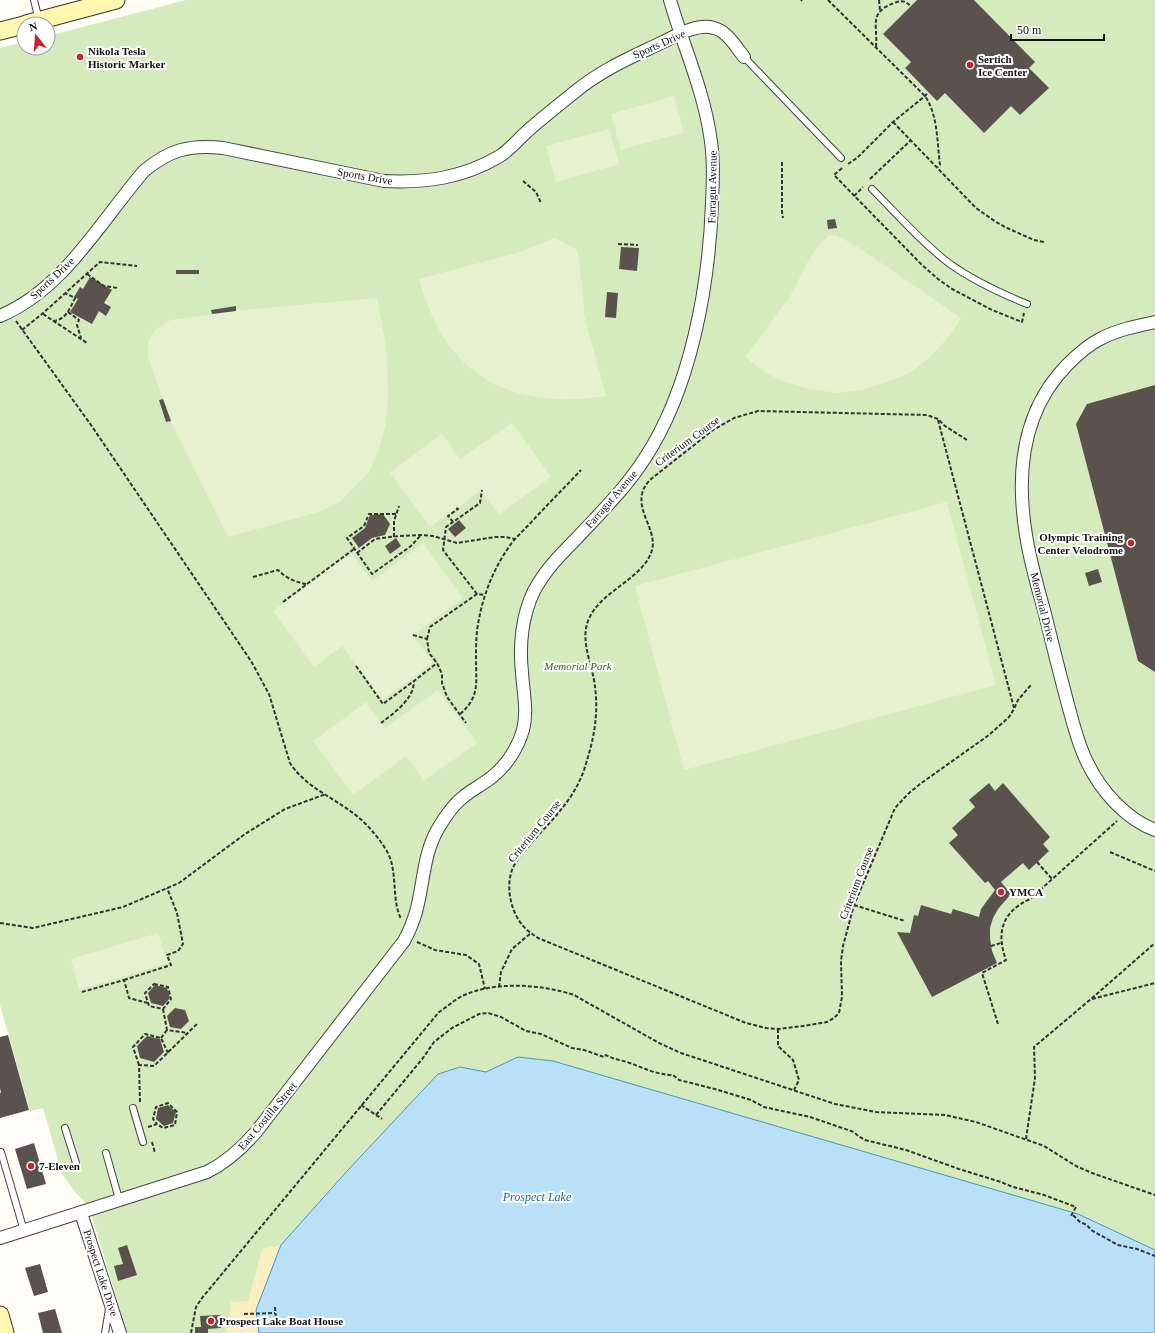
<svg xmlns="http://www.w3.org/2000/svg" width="1155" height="1333" font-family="Georgia,serif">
<rect width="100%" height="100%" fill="#fffdf5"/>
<!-- green -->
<polygon fill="#d5ebbd" points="186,0 1155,0 1155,1333 127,1333 90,1210 84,1201 75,1192 62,1174 43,1108 30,1111 0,1005 0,48 24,42 24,48 48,48 48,36"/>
<!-- sand -->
<polygon fill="#fbeec1" points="281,1245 256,1310 259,1333 225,1333 228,1327 231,1302 248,1301 262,1249"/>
<!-- pitch -->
<g fill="#e6f2cf">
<polygon points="674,96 684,132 621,150 611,114"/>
<polygon points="609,129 619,164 556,182 546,146"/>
<polygon points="836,235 861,249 961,318 951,334 931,356 911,372 890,381 863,390 837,393 810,389 782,381 763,371 745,357 791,295 807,263 818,246 828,236"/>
<path d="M 555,238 L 577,250 L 583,292 L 584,315 L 606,396 C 590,398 573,400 557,399 C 479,395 439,351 419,279 L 517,253 Z"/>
<path d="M 377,298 L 386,346 L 388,392 L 386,423 L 379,450 L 369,472 L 341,501 L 322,511 L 228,537 L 173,426 L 148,357 C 146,338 153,328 171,320 L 253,309 Z"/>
<polygon points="512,423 551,477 499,514 481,490 430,527 390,472 442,434 460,459"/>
<polygon points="947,502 996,685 684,770 635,586"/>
<polygon points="423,543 463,598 413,635 433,663 383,700 342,646 314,667 273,611 351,553 372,581"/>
<polygon points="438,690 477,743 424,781 406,756 353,795 313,741 366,702 385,728"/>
<polygon points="158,933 167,963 79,990 71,959"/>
</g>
<!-- water -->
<polygon fill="#b9e0f7" stroke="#3f96cf" points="518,1057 553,1061 1078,1214 1155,1250 1155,1333 259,1333 256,1310 281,1245 348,1170 438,1074 460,1067 486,1072"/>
<!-- building -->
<g fill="#5a524d">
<polygon points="917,0 974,0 1035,62 1029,68 1049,88 1020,115 1011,106 984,133 945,93 937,101 905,68 911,62 883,34"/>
<polygon points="835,219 837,228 828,229 827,220"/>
<polygon points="621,247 639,248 637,271 619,269"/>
<rect x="176" y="270" width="23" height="4"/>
<polygon points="90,277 112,290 104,303 111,307 106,316 99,311 92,324 70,312 78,299 74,297 80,287 83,289"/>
<polygon points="607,292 618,293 616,318 605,317"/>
<polygon points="236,306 236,311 212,314 211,310"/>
<polygon points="1155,385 1155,672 1138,661 1076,424 1087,404"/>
<polygon points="163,399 171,421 166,422 159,400"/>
<polygon points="383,514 390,524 385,535 372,538 359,548 352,538 365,528 370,515"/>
<polygon points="459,520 466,528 455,537 448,529"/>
<polygon points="396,538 401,546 390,554 385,546"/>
<polygon points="1098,569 1102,582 1089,586 1085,573"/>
<polygon points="989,783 995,791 1003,783 1050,837 1043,844 1049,851 1029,870 1023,863 1001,882 1011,894 998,909 993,918 990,928 990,938 992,951 997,963 932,997 897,932 910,933 914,915 918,916 921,905 951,914 953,909 979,917 981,909 995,890 988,881 985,883 949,843 958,835 952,828 975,807 969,800"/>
<polygon points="155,985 167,988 170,998 163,1006 151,1003 148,993"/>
<polygon points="175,1008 185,1010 189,1021 181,1029 170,1027 167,1016"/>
<polygon points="8,1035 29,1110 0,1118 0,1093 1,1093 0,1088 0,1037"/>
<polygon points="147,1036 160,1039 164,1052 154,1062 140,1058 137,1046"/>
<polygon points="168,1105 176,1112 173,1123 164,1126 156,1119 158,1108"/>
<polygon points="34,1143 46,1184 27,1189 15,1149"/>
<polygon points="127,1245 137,1275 118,1281 114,1266 123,1264 118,1248"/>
<polygon points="40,1264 48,1292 34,1296 25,1268"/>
<polygon points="55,1309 62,1333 43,1333 38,1313"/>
<polygon points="220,1315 221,1328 208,1329 208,1333 195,1333 195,1327 201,1327 200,1316"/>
</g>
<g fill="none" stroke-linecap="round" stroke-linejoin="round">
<defs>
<g id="service">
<polyline points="34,0 39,20"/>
<polyline points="744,57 841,158"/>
<path d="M 872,189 C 897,214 922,243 950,264 C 974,281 1000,293 1027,304"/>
<polyline points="133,1108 143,1142"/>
<polyline points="65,1128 76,1163"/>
<polyline points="0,1152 1,1152 24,1231"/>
<polyline points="106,1153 119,1199"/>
<polyline points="105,1333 109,1309"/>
</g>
<g id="minor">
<path d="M 0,316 C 64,289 100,222 144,171 C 169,150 190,144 223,148 L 384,181 C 426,183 463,178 500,156 C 512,148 521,136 532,127 C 546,115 561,103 576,91 C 603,69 632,57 663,42 C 677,35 698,23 714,28 C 727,31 736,47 744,57"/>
<path d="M 1155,322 C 1136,326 1117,330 1100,339 C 1088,345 1077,355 1067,365 C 1022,411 1016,474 1026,535 C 1030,562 1038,588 1045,614 C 1054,651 1063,687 1073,723 C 1077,737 1081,751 1088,764 C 1101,791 1126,819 1155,830"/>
<polyline points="81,1213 120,1333"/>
<path d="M 0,1238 L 207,1172 C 227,1162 242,1148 256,1132 L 404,941 C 409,932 413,922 416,912 C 424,883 423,853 439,827 C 445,817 453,805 462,798 C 471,790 482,785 492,777 C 506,766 518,748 523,730 C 528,711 523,691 522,672 C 519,646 522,615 534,591 C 545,570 561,554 577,538 C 601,512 626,488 645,458 C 691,388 709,286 712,203 C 713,180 714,158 710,135 C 703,89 683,45 670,0"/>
</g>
<g id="secondary">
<polyline points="26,24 116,0"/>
<polyline points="0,31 24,25"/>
<polyline points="0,1315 5,1333"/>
</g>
</defs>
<!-- service casing -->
<use href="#service" stroke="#444" stroke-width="8"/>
<!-- minor casing -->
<use href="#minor" stroke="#444" stroke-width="14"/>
<!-- secondary casing -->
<use href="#secondary" stroke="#333" stroke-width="19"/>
<!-- path -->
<g stroke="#333" stroke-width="2" stroke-dasharray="4 2" stroke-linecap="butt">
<polyline points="801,0 802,1"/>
<path d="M 828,0 L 925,96 C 938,115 937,142 940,165 L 938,167"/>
<polyline points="879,0 880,10"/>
<path d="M 876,47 C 878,25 868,13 894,3 C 902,0 905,1 911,6"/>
<polyline points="893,122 976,208 996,222 1007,228 1034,240 1044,242"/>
<polyline points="782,162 782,212 783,218"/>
<polyline points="848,164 857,158 893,122 925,96 928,92"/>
<polyline points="842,168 834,175 922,265 938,279 952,289 992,310 1022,322 1024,313"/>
<polyline points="870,179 911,140"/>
<polyline points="523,181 536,192 541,203"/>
<polyline points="854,196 863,187"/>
<polyline points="618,244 638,245"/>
<polyline points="87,274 104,286 118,288"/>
<polyline points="68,312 79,320 77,325 81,338"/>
<polyline points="43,314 87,343"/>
<path d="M 16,321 L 91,425 L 251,661 L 269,694 L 290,763 C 309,793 349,802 372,831 C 380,840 390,853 392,865 C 396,883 393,902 401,919"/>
<path d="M 53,321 C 66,320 70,308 75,298 L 65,293"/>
<polyline points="22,330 42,314 100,262 137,266"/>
<polyline points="938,420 1014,708"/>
<path d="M 967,440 L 945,426 L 938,419 L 927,415 L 758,411 L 734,418 L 713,430 L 651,479 C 647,483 643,488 642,494 C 638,514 657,531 652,550 C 644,579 599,591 588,621 C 580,642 593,666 595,687 C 599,717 593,742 584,770 C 574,799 553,819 533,841 C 526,850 516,859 512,870 C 505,889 512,916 526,929 C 530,933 534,935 538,938 L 746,1023 L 766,1028 L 778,1029 L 803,1026 L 827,1022 L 834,1018 L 839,1013 L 842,997 L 841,961 L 843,946 L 854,905 L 895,808 L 908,794 L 920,784 L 989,735 L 1009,717 L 1014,709 L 1018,700 L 1031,685"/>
<polyline points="396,514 369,514 364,526 347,538 372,574 411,546 421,535"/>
<polyline points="453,522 448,516 458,509 456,508"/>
<polyline points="394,537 394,521 399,506"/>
<polyline points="357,553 375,539 399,536 421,535 433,536 457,543 495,537 505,537 515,539"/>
<path d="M 253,577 L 278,570 C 286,578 295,582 306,584"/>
<polyline points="477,594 443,550 446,527 480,503 482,490"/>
<polyline points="283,602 354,549"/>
<polyline points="413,635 427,639 429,653 437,663 442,674 442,683 447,697 466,723"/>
<polyline points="427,639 430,627 477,594 485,595"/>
<polyline points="356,666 383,704 414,681"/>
<path d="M 460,714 C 480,697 476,683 476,659 C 476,646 476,632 479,619 C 484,592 495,566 511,544 C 519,534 528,526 536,517 C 551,501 566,486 581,470"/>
<path d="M 381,723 C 394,713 414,699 414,681 L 437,663"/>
<polyline points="1110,852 1155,871"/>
<polyline points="1037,862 1052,879"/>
<polyline points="854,905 905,921"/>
<polyline points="0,923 33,928 123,907 179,883 245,834 285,809 326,794"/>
<polyline points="417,942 435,950 466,955 479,964 485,989"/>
<polyline points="991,946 1001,943"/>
<polyline points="124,980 171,965 167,955 178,951 183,944 177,913 167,888"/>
<polygon points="154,984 168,987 171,999 163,1009 149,1006 145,993"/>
<polyline points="499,987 501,972 512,949 531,933"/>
<polyline points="82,992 124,980 129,998 148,1003"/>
<polyline points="1092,999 1155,983"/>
<polyline points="163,1009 167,1030 188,1033"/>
<path d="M 998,1024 L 982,973 L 1006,960 C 996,932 1002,912 1030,899 L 1117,821"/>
<polyline points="778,1029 778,1046 793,1060 799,1080 794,1090"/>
<polyline points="161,1038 167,1030"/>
<polyline points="139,1065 133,1047 145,1034 161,1038 168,1053"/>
<polyline points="140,1102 139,1065 154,1066 198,1023"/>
<polyline points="361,1105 382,1119"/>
<path d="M 376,1115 L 423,1058 L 434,1042 L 452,1028 L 479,1014 L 488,1013 L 501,1017 L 526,1031 L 541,1034 L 572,1048 L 584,1050 L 604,1057 L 606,1055 C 613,1059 620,1060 627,1062 C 642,1067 656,1075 673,1075 L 679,1080 L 715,1089 L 751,1100 L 764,1107 L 810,1117 L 854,1132 L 858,1136 L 865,1140 L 906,1150 L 959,1169 L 1001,1182 L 1013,1187 L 1044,1195 L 1076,1207 L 1071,1216 L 1074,1216 L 1080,1222 L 1087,1225 L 1091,1230 L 1118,1245 L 1137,1249 L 1155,1256"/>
<polyline points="148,1127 157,1124 163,1128 175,1125 177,1112 168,1103 156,1107 153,1119 157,1124"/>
<polyline points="1026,1139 1035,1078 1034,1047 1091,999 1155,943"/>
<polyline points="152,1142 155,1153"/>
<polyline points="275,1307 276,1321"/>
<polyline points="244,1314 275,1313"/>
<path d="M 191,1333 L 196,1307 L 202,1298 L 439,1012 C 447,1007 454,1000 462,996 C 494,981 541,984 574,995 L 659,1043 L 681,1053 L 835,1104 L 876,1112 L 945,1115 L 976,1122 L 1044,1146 L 1076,1166 L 1092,1173 L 1155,1195"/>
</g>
<!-- service -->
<use href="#service" stroke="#fff" stroke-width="6"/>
<!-- minor -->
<use href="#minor" stroke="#fff" stroke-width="12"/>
<!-- secondary -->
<use href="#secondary" stroke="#fff6b0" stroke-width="17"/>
</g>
<!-- markers -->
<g fill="#c4262e" stroke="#fff" stroke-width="1.5">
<circle cx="80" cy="57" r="4"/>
<circle cx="970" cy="65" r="4"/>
<circle cx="1131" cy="543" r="4"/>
<circle cx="1001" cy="892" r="4"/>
<circle cx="31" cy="1166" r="4"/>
<circle cx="211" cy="1321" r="4"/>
</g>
<g text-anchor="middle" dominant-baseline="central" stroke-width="4" stroke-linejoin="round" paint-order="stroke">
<!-- street labels -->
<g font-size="11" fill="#111" stroke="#fff">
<text transform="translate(659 44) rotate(-24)">Sports Drive</text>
<text transform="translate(365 176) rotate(10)">Sports Drive</text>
<text transform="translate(712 187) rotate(-89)">Farragut Avenue</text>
<text transform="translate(52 278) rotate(-43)">Sports Drive</text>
<text transform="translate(687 441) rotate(-36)">Criterium Course</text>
<text transform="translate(611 499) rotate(-49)">Farragut Avenue</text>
<text transform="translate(1043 607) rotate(76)">Memorial Drive</text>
<text transform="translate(534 831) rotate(-51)">Criterium Course</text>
<text transform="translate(856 883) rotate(-69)">Criterium Course</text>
<text transform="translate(267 1116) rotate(-50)">East Costilla Street</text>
<text transform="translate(101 1273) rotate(72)">Prospect Lake Drive</text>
</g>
<!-- poi labels -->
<g font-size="11" font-weight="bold" fill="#111" stroke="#fff" text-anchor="start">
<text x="88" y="51">Nikola Tesla<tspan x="88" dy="13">Historic Marker</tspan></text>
<text x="978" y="59">Sertich<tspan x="978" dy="13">Ice Center</tspan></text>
<text x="1123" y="537" text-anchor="end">Olympic Training<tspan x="1123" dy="13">Center Velodrome</tspan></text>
<text x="1009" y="892">YMCA</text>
<text x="39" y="1166">7-Eleven</text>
<text x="219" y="1321">Prospect Lake Boat House</text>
</g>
<!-- park labels -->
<g font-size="11" font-style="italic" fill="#2f6b1f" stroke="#fff">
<text x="578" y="666">Memorial Park</text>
</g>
<!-- water labels -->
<g font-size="12" font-style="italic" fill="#1768a6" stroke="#fff">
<text x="537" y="1197">Prospect Lake</text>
</g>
</g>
<!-- north arrow -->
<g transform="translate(36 36) rotate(343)"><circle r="19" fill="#ffffff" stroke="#a0a0a0"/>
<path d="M0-3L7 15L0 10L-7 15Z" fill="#c4262e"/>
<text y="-6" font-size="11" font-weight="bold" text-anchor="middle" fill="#111111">N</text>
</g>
<!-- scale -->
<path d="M1011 34v6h93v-6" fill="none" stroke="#111111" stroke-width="2"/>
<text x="1017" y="34" font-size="12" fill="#111111" stroke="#ffffff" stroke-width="3" paint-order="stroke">50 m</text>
</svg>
